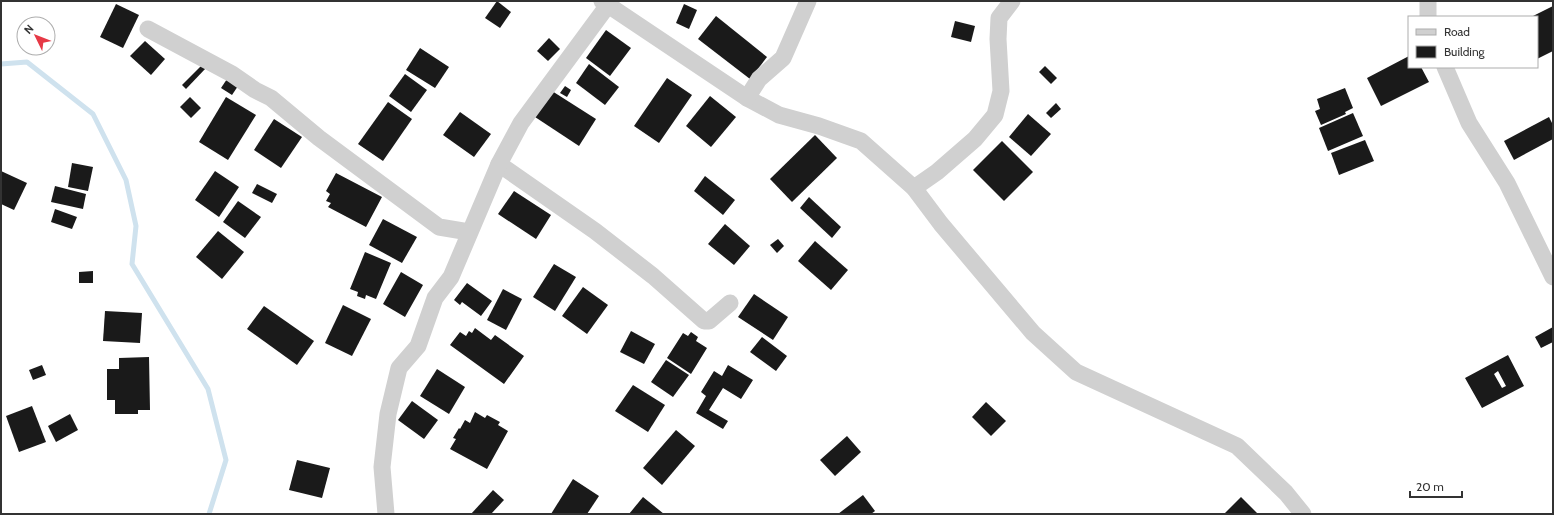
<svg xmlns="http://www.w3.org/2000/svg" width="1554" height="515" font-family="Cabin,sans-serif">
<rect width="100%" height="100%" fill="#fff"/>
<g fill="none" stroke-linecap="round" stroke-linejoin="round">
<!-- stream -->
<polyline stroke="#cfe2ee" stroke-width="5" points="1,64 27,62 93,114 126,180 136,226 132,264 208,389 226,460 209,514"/>
</g>
<!-- building -->
<g fill="#1a1a1a" fill-rule="evenodd">
<polygon points="497,1 511,12 500,28 485,18"/>
<polygon points="116,4 139,15 123,48 100,37"/>
<polygon points="684,4 697,10 689,29 676,23"/>
<polygon points="1553,6 1553,51 1537,59 1537,17 1531,17"/>
<polygon points="716,16 767,57 750,79 698,39"/>
<polygon points="955,21 975,26 971,42 951,37"/>
<polygon points="606,30 631,48 610,76 586,58"/>
<polygon points="549,38 560,49 548,61 537,51"/>
<polygon points="145,41 165,59 151,75 130,56"/>
<polygon points="420,48 449,67 435,88 406,70"/>
<polygon points="1409,56 1409,67 1421,67 1429,82 1381,106 1367,78"/>
<polygon points="589,64 619,87 605,105 576,83"/>
<polygon points="202,65 206,68 186,89 182,85"/>
<polygon points="1045,66 1057,78 1051,84 1039,72"/>
<polygon points="405,74 427,90 411,112 389,96"/>
<polygon points="667,78 692,95 659,143 634,126"/>
<polygon points="227,79 238,86 232,95 221,88"/>
<polygon points="565,86 571,90 567,97 560,93"/>
<polygon points="1345,88 1353,108 1345,112 1346,114 1321,125 1315,111 1320,109 1317,99"/>
<polygon points="552,91 596,119 579,146 535,117"/>
<polygon points="710,96 736,117 711,147 686,126"/>
<polygon points="190,97 201,108 191,118 180,107"/>
<polygon points="226,97 256,115 228,160 199,142"/>
<polygon points="388,102 412,119 383,161 358,144"/>
<polygon points="1056,103 1061,109 1051,118 1046,113"/>
<polygon points="460,112 491,134 474,157 443,135"/>
<polygon points="1353,113 1363,136 1328,151 1319,128"/>
<polygon points="1028,114 1051,134 1031,156 1009,137"/>
<polygon points="1549,117 1553,125 1553,139 1514,160 1504,141"/>
<polygon points="274,119 302,137 281,168 254,150"/>
<polygon points="815,135 837,158 792,202 770,179"/>
<polygon points="1365,140 1374,161 1339,175 1331,153"/>
<polygon points="1002,141 1033,172 1004,201 973,170"/>
<polygon points="72,163 93,167 88,191 68,187"/>
<polygon points="1,171 27,183 14,210 1,204"/>
<polygon points="215,171 239,187 219,217 195,200"/>
<polygon points="336,173 382,197 366,227 328,207 331,203 326,201 330,194 326,191"/>
<polygon points="705,176 735,200 723,215 694,191"/>
<polygon points="257,184 277,194 272,203 252,193"/>
<polygon points="55,186 86,194 83,209 51,202"/>
<polygon points="514,191 551,215 536,239 498,214"/>
<polygon points="809,197 841,227 832,238 800,208"/>
<polygon points="238,201 261,217 245,238 223,222"/>
<polygon points="55,209 77,217 72,229 51,222"/>
<polygon points="383,219 417,237 402,263 369,245"/>
<polygon points="725,224 750,246 734,265 708,244"/>
<polygon points="218,231 244,252 222,279 196,257"/>
<polygon points="778,239 784,246 777,253 770,245"/>
<polygon points="815,241 848,270 831,290 798,261"/>
<polygon points="365,252 391,263 376,299 366,295 365,299 357,296 358,292 350,289"/>
<polygon points="554,264 576,277 555,311 533,297"/>
<polygon points="93,271 93,283 79,283 79,272"/>
<polygon points="401,272 423,285 405,317 383,304"/>
<polygon points="467,283 492,301 481,316 462,302 460,305 454,300"/>
<polygon points="583,287 608,305 587,334 562,316"/>
<polygon points="503,289 522,299 506,330 487,320"/>
<polygon points="754,294 788,317 773,340 738,317"/>
<polygon points="343,305 371,319 352,356 325,343"/>
<polygon points="264,306 314,341 297,365 247,329"/>
<polygon points="105,311 142,313 140,343 103,341"/>
<polygon points="1553,327 1553,342 1541,348 1535,337"/>
<polygon points="475,328 491,340 495,335 524,356 504,384 450,345 460,332 466,336 469,331 472,333"/>
<polygon points="631,331 655,344 644,364 620,352"/>
<polygon points="691,332 698,337 696,341 707,348 691,374 667,358 683,333 688,336"/>
<polygon points="762,337 787,356 776,371 750,352"/>
<path d="M 1508,355 L 1524,386 L 1482,408 L 1465,378 ZM 1498,371 L 1506,386 L 1502,388 L 1494,374 Z"/>
<polygon points="149,357 150,410 138,410 138,414 115,414 115,400 107,400 107,369 119,369 119,358"/>
<polygon points="666,360 689,375 673,397 651,382"/>
<polygon points="42,365 46,375 33,380 29,370"/>
<polygon points="728,365 753,380 741,399 723,388 709,410 728,421 723,429 696,413 706,396 701,392 714,371 722,376"/>
<polygon points="437,369 465,387 449,414 420,396"/>
<polygon points="633,385 665,405 648,432 615,411"/>
<polygon points="412,401 438,420 424,439 398,420"/>
<polygon points="986,402 1006,421 991,436 972,417"/>
<polygon points="32,406 46,442 19,452 6,416"/>
<polygon points="475,412 485,418 487,415 500,422 498,425 508,431 487,469 450,449 456,439 453,438 459,428 460,429 465,420 470,423"/>
<polygon points="70,414 78,430 56,442 48,426"/>
<polygon points="676,430 695,446 662,485 643,468"/>
<polygon points="847,436 861,452 835,476 820,460"/>
<polygon points="297,460 330,468 322,498 289,490"/>
<polygon points="573,479 599,496 587,514 551,514"/>
<polygon points="493,490 504,500 491,514 471,514"/>
<polygon points="863,495 875,511 871,514 838,514"/>
<polygon points="643,497 664,514 629,514"/>
<polygon points="1241,497 1258,514 1224,514"/>
</g>
<g fill="none" stroke-linecap="round" stroke-linejoin="round">
<!-- street -->
<g stroke="#d0d0d0" stroke-width="17">
<polyline points="602,1 747,98 779,115 819,126 861,141 914,188 941,224 1033,333 1076,372 1237,446 1286,493 1303,514"/>
<polyline points="1428,17 1428,1"/>
<polyline points="148,29 232,74 255,90 271,98 319,138 439,227 469,232"/>
<polyline points="1445,67 1469,123 1507,183 1553,277"/>
<polyline points="747,98 759,79 783,58 808,1"/>
<polyline points="499,164 595,231 653,276 704,321 709,321 730,303"/>
<polyline points="914,188 937,172 975,139 995,115 1001,91 998,39 999,18 1012,1"/>
<polyline points="386,514 382,467 388,414 399,368 418,346 435,298 451,277 499,164 521,123 611,1"/>
</g>
</g>
<!-- border -->
<rect width="1554" height="515" fill="none" stroke="#333333" stroke-width="4"/>
<!-- legend -->
<rect x="1408" y="16" width="130" height="52" fill="#ffffff" stroke="#adadad"/>
<rect x="1416" y="29" width="20" height="6" fill="#d0d0d0" stroke="#adadad"/>
<text x="1444" y="36" font-size="12" fill="#333333">Road</text>
<rect x="1416" y="46" width="20" height="12" fill="#1a1a1a" stroke="#adadad"/>
<text x="1444" y="56" font-size="12" fill="#333333">Building</text>
<!-- north arrow -->
<g transform="translate(36 36) rotate(313)"><circle r="19" fill="#ffffff" stroke="#adadad"/>
<path d="M0-3L7 15L0 10L-7 15Z" fill="#e63946"/>
<text y="-6" font-size="11" font-weight="bold" text-anchor="middle" fill="#333333">N</text>
</g>
<!-- scale -->
<path d="M1410 491v6h52v-6" fill="none" stroke="#333333" stroke-width="2"/>
<text x="1416" y="491" font-size="12" fill="#333333" stroke="#ffffff" stroke-width="3" paint-order="stroke">20 m</text>
</svg>
